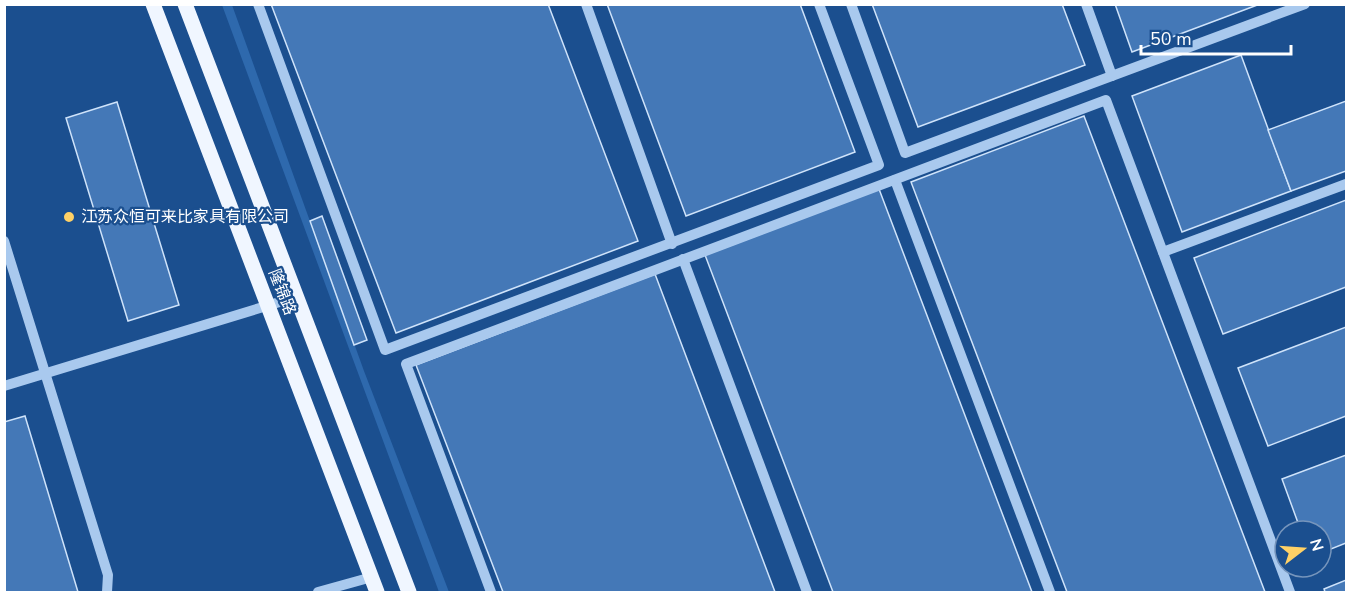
<svg xmlns="http://www.w3.org/2000/svg" width="1351" height="597" font-family="'Nunito Sans','Noto Sans SC',sans-serif">
<rect width="100%" height="100%" fill="#1b4f8f"/>
<!-- green -->
<polygon fill="#2e69ad" points="222,5 232,5 364,371 449,592 439,592"/>
<!-- building -->
<g fill="#4478b7" stroke="#cfe3fa" stroke-width="1.5">
<polygon points="271,4 548,4 638,241 396,333"/>
<polygon points="607,4 800,4 855,152 686,216"/>
<polygon points="872,4 1062,4 1085,65 918,127"/>
<polygon points="1115,4 1260,4 1132,52"/>
<polygon points="1241,55 1291,191 1182,232 1132,96"/>
<polygon points="1346,101 1346,171 1291,191 1268,130"/>
<polygon points="117,102 179,305 128,321 66,118"/>
<polygon points="1084,116 1265,592 1067,592 911,182"/>
<polygon points="879,189 1032,592 833,592 705,255"/>
<polygon points="1346,200 1346,287 1223,334 1194,258"/>
<polygon points="322,216 367,340 354,345 310,221"/>
<polygon points="655,274 775,592 503,592 416,365"/>
<polygon points="1346,327 1346,416 1268,446 1238,368"/>
<polygon points="25,416 78,592 4,592 4,422"/>
<polygon points="1346,455 1346,543 1321,553 1321,531 1301,531 1282,479"/>
<polygon points="1346,580 1346,592 1325,592 1324,589"/>
</g>
<g fill="none" stroke-linecap="round" stroke-linejoin="round">
<!-- minor -->
<g stroke="#a9c9ee" stroke-width="10">
<polyline points="258,4 385,350 879,165 819,4"/>
<polyline points="586,4 672,244"/>
<polyline points="851,4 905,153 1305,4"/>
<polyline points="1086,4 1112,76"/>
<polyline points="895,180 1050,592"/>
<polyline points="4,241 108,575 107,592"/>
<polyline points="1163,252 1346,184"/>
<polyline points="683,259 807,592"/>
<polyline points="4,386 296,297"/>
<polyline points="318,592 372,577"/>
<polyline points="491,592 406,364 1106,100 1290,592"/>
</g>
<!-- major -->
<g stroke="#f0f6ff" stroke-width="15">
<polyline points="153,4 377,592"/>
<polyline points="185,4 409,592"/>
</g>
</g>
<!-- markers -->
<circle fill="#ffd166" stroke="#1b4f8f" stroke-width="2" cx="69" cy="217" r="6"/>
<g text-anchor="middle" dominant-baseline="central" stroke-width="4.5" stroke-linejoin="round" paint-order="stroke">
<!-- poi labels -->
<g font-size="16" fill="#fff" stroke="#1b4f8f" text-anchor="start">
<text x="81" y="217">江苏众恒可来比家具有限公司</text>
</g>
<!-- street labels -->
<g font-size="16" fill="#fff" stroke="#1b4f8f">
<text transform="translate(282 292) rotate(69)">隆锦路</text>
</g>
</g>
<!-- border -->
<rect width="1351" height="597" fill="none" stroke="#ffffff" stroke-width="12"/>
<!-- north arrow -->
<g transform="translate(1303 549) rotate(73)"><circle r="28" fill="#1b4f8f" stroke="#7695bc" stroke-width="1.5"/>
<path d="M0-4.5L10 22L0 15L-10 22Z" fill="#ffd166"/>
<text y="-9" font-size="16" font-weight="bold" text-anchor="middle" fill="#ffffff">N</text>
</g>
<!-- scale -->
<path d="M1141 45v9h150v-9" fill="none" stroke="#ffffff" stroke-width="3"/>
<text x="1150" y="45" font-size="18" fill="#ffffff" stroke="#1b4f8f" stroke-width="4.5" paint-order="stroke">50 m</text>
</svg>
